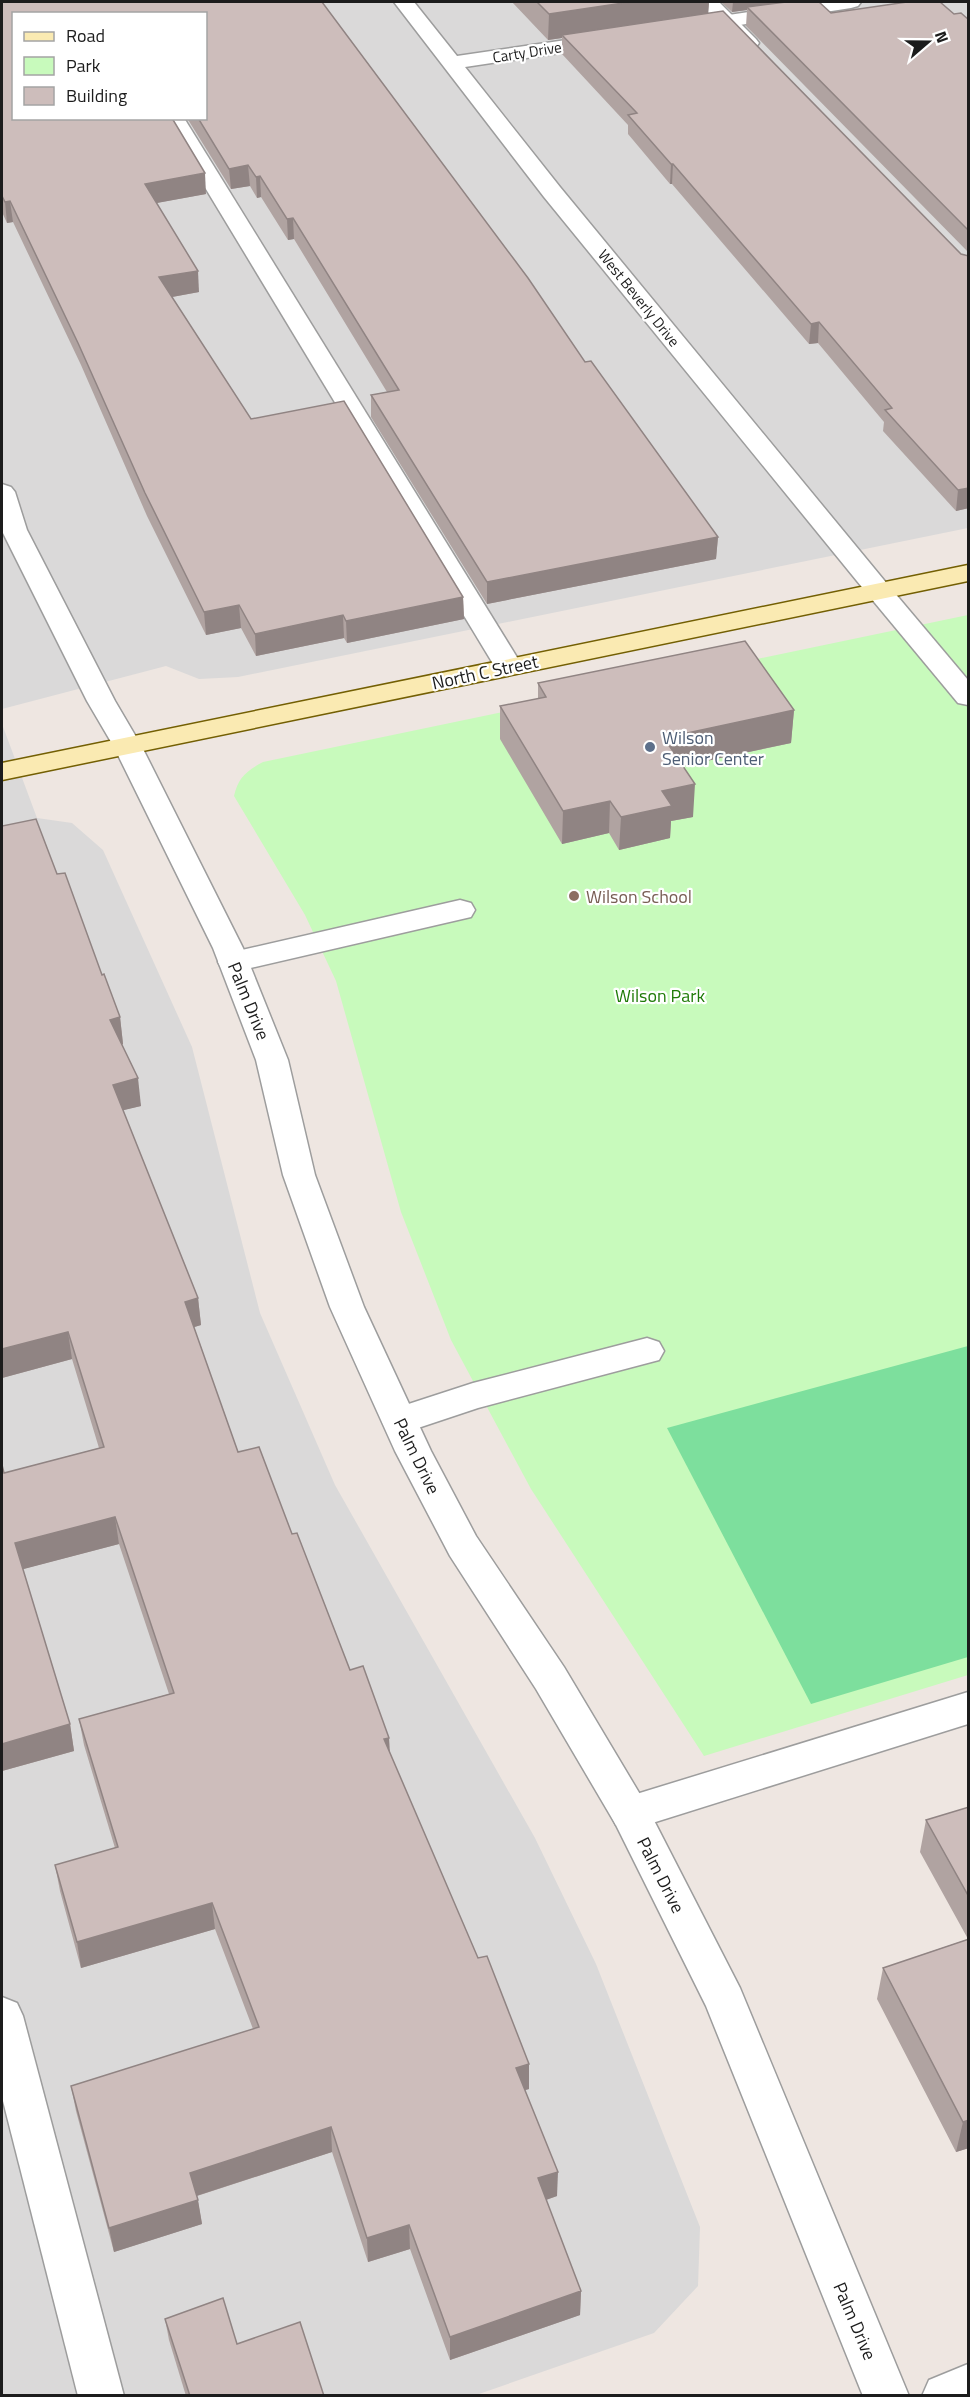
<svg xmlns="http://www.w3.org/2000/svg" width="970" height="2397" font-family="'Titillium Web',sans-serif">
<rect width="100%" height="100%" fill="#eee6e1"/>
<!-- residential -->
<g fill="#dad9d9" fill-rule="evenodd">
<path d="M 2,2 L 968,2 L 968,528 L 238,677 L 199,679 L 166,666 L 2,709 ZM 14,14 L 206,14 L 206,118 L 14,118 Z"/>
<polygon points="2,724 37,818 72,823 103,850 192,1047 260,1313 335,1485 535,1838 596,1964 700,2227 698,2286 654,2333 476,2395 2,2395"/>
</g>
<!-- park -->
<path fill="#c8fabc" d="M 968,615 L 968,1675 L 704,1756 L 531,1489 L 451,1340 L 401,1212 L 336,981 L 305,915 L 234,796 C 238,778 246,771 263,762 Z"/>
<!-- pitch -->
<polygon fill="#7ddf9d" points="968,1346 968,1657 811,1704 667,1428"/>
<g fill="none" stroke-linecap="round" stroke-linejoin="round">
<defs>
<g id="lane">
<polygon points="698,2 719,2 756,39 759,43 756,47 742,47"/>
<polygon points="163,118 184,118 523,667 519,673 509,675 499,673 495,667"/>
<polygon points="879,583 888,585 968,680 968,705 958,703 870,597 866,591 870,585"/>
<polygon points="460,900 471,903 475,910 471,917 233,972 222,969 218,962 222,955 233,952"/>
<polygon points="647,1338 659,1342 664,1351 659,1360 478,1408 400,1434 387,1431 382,1421 387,1411 473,1383"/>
<polygon points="968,1692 968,1724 630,1830 616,1825 610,1813 616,1801 630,1796"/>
<polygon points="2,1997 17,2003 23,2016 124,2396 78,2396 2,2097"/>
</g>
<g id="street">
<polygon points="394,2 414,2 457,56 607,34 614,36 617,40 614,44 607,46 465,67 560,187 888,585 892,591 888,597 879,599 870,597 544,197"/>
<polygon points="816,2 861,2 858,6 851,8 688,33 681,31 678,27 681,23 688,21"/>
<polygon points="2,484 11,487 15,492 27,530 115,701 142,747 243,948 288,1060 315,1175 364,1307 431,1451 476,1536 564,1667 644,1801 740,1988 909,2396 863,2396 706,2006 616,1825 536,1689 450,1556 395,1451 330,1307 283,1175 256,1060 213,948 114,747 87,701 2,531"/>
<polygon points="968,2364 968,2396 922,2396 929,2380"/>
</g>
<polygon id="secondary" points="968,565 968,581 2,780 2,763"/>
</defs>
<!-- lane casing -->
<use href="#lane" stroke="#9d9d9d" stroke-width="3"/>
<!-- street casing -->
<use href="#street" stroke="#9d9d9d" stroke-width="3"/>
<!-- secondary casing -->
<use href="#secondary" stroke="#735f03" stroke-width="3"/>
<!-- lane -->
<use href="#lane" fill="#fff" fill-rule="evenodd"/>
<!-- street -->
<use href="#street" fill="#fff" fill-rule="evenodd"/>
<!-- secondary -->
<use href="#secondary" fill="#faeab2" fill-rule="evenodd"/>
</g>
<!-- wall -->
<g fill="#b0a3a1">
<polygon points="2,2 322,2 585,362 718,537 716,559 487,604 371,417 371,395 387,392 294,239 288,240 261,197 257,198 250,186 231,189 187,118 206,118 206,14 14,14 206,194 156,203 199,292 172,297 251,419 463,597 464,619 347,643 344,638 256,656 241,628 206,635 147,516 81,365 13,222 7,223 2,212"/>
<polygon points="512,2 709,2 708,13 961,254 969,256 969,508 956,511 883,431 884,422 818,343 809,344 672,184 670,184 628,134 628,125 562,54 562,38 548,40"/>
<polygon points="721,2 819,2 831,13 954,14 969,20 969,253 746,26 747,10 732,12"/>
<polygon points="538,683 794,710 791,743 683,766 693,817 671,821 670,838 619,850 609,833 562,844 500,739 500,706 538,699"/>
<polygon points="57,874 120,1017 123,1044 122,1045 141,1106 123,1110 198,1298 201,1325 194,1327 238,1452 292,1534 350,1670 389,1738 390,1754 529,2089 525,2090 557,2196 546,2200 581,2291 580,2315 450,2360 410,2249 368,2262 332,2152 197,2196 202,2224 114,2252 76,2111 71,2086 253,2029 215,1929 81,1968 60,1891 55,1865 115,1848 84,1745 79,1719 169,1694 119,1544 23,1569 70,1724 74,1751 2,1771 4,1473 99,1448 72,1359 2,1378"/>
<polygon points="969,1807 969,2148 956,2152 877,1999 883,1968 968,1939 920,1852 926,1820"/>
<polygon points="165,2319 237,2344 324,2396 186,2396 169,2340"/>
</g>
<!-- shaded-wall -->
<g fill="#908483">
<polygon points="630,2 709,2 708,16 562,35 562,38 548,40 549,14"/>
<polygon points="733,2 799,2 747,7 747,10 732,12"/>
<polygon points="671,164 673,164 672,184 670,184"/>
<polygon points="248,165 250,186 231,189 229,169"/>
<polygon points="205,173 206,194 146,205 145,184"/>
<polygon points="260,176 261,197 257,198 256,177"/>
<polygon points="10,201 13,222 7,223 5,202"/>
<polygon points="293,218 294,239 288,240 287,219"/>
<polygon points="198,271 199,292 161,299 159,277"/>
<polygon points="819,322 818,343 809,344 811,324"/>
<polygon points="969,488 969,508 956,511 958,490"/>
<polygon points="718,537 716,559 487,604 487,582"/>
<polygon points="463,597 464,619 347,643 346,621"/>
<polygon points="239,605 241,628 206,635 204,612"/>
<polygon points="343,615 344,638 256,656 255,634"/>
<polygon points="794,710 791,743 663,770 664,738"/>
<polygon points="695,784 693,817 671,821 670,838 619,850 621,817 662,791"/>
<polygon points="610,801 609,833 562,844 563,811"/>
<polygon points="120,1017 123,1044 113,1047 110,1020"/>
<polygon points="138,1078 141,1106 116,1112 113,1085"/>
<polygon points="198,1298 201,1325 188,1329 185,1302"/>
<polygon points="68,1332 72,1359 2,1378 2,1349"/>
<polygon points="115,1517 119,1544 20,1570 15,1543"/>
<polygon points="70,1724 74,1751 2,1771 2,1744"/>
<polygon points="389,1738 390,1764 384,1739"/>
<polygon points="212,1903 215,1929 81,1968 77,1942"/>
<polygon points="529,2064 529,2089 515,2093 516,2068"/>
<polygon points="969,2120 969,2148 956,2152 963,2122"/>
<polygon points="331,2127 332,2152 193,2197 190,2173"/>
<polygon points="558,2172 557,2196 537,2203 538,2178"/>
<polygon points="198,2200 202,2224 114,2252 109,2228"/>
<polygon points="409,2225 410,2249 368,2262 367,2238"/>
<polygon points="581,2291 580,2315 450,2360 450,2337"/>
</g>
<!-- building -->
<g fill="#cdbdbb" stroke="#908483" stroke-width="1.5">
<polygon points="2,2 322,2 528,278 585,362 591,361 718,537 487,582 371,395 399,390 293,218 287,219 260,176 256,177 248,165 229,169 198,118 206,118 206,14 14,14 14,118 172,118 205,173 145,184 198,271 159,277 251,419 344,401 463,597 346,621 343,615 255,634 239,605 204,612 145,493 78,343 10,201 5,202 2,196"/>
<polygon points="537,2 630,2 549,14"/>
<polygon points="786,2 819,2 831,13 907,2 940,2 954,14 961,13 969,20 969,231 747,7"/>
<polygon points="723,11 961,254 969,256 969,488 958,490 885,410 892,408 819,322 811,324 673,164 671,164 628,115 637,113 562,35"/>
<polygon points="745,641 794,710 664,738 695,784 662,791 672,806 621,817 610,801 563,811 500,706 546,697 538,683"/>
<polygon points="36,819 57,874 65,873 102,975 104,974 120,1017 110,1020 138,1078 113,1085 198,1298 185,1302 238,1452 259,1447 292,1534 297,1533 350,1670 363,1666 389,1738 384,1739 478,1958 487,1956 529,2064 516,2068 558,2172 538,2178 581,2291 450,2337 409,2225 367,2238 331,2127 190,2173 198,2200 109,2228 71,2086 259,2027 212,1903 77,1942 55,1865 118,1847 79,1719 174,1693 115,1517 15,1543 70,1724 2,1744 2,1465 4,1473 104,1447 68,1332 2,1349 2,826"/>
<polygon points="969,1807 969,1897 926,1820"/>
<polygon points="969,1939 969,2120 963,2122 883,1968"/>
<polygon points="223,2298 237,2344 300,2322 324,2396 190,2396 165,2319"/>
</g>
<!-- markers -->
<circle fill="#5c6f8a" stroke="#fff" stroke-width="2" cx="650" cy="747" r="6"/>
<circle fill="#8d6e63" stroke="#fff" stroke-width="2" cx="574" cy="896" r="6"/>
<g text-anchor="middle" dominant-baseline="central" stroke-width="4.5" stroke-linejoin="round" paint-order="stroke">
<!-- far-street labels -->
<g font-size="15" fill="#1c1c1c" stroke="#fff">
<text transform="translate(527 52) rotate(-9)">Carty Drive</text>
<text transform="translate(639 298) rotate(51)">West Beverly Drive</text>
</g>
<!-- street labels -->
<g font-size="18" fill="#1c1c1c" stroke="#fff">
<text transform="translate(485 672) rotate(-12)">North C Street</text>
<text transform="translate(249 1001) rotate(68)">Palm Drive</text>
<text transform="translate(417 1456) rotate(64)">Palm Drive</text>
<text transform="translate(661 1875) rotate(63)">Palm Drive</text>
<text transform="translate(855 2321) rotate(67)">Palm Drive</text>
</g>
<!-- service labels -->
<g font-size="18" fill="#4e5e75" stroke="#fff" text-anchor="start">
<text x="662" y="737">Wilson<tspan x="662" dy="21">Senior Center</tspan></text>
</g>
<!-- education labels -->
<g font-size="18" fill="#785e54" stroke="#fff" text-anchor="start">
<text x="586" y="896">Wilson School</text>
</g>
<!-- park labels -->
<g font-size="18" fill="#207b09" stroke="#fff">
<text x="660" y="995">Wilson Park</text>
</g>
</g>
<!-- border -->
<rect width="970" height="2397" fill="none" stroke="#1c1c1c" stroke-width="6"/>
<!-- legend -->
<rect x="12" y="12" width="195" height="108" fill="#ffffff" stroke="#a4a4a4" stroke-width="1.5"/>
<rect x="24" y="32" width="30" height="9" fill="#faeab2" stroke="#a4a4a4" stroke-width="1.5"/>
<text x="66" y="42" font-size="18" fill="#1c1c1c">Road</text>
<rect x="24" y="57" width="30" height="18" fill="#c8fabc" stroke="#a4a4a4" stroke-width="1.5"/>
<text x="66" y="72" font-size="18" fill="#1c1c1c">Park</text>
<rect x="24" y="87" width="30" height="18" fill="#cdbdbb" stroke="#a4a4a4" stroke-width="1.5"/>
<text x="66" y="102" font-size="18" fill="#1c1c1c">Building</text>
<!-- north arrow -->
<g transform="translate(928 42) rotate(70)" stroke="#ffffff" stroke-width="4.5" paint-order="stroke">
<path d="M0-4.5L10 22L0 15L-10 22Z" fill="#1c1c1c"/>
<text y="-9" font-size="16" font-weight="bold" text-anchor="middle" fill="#1c1c1c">N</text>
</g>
</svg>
